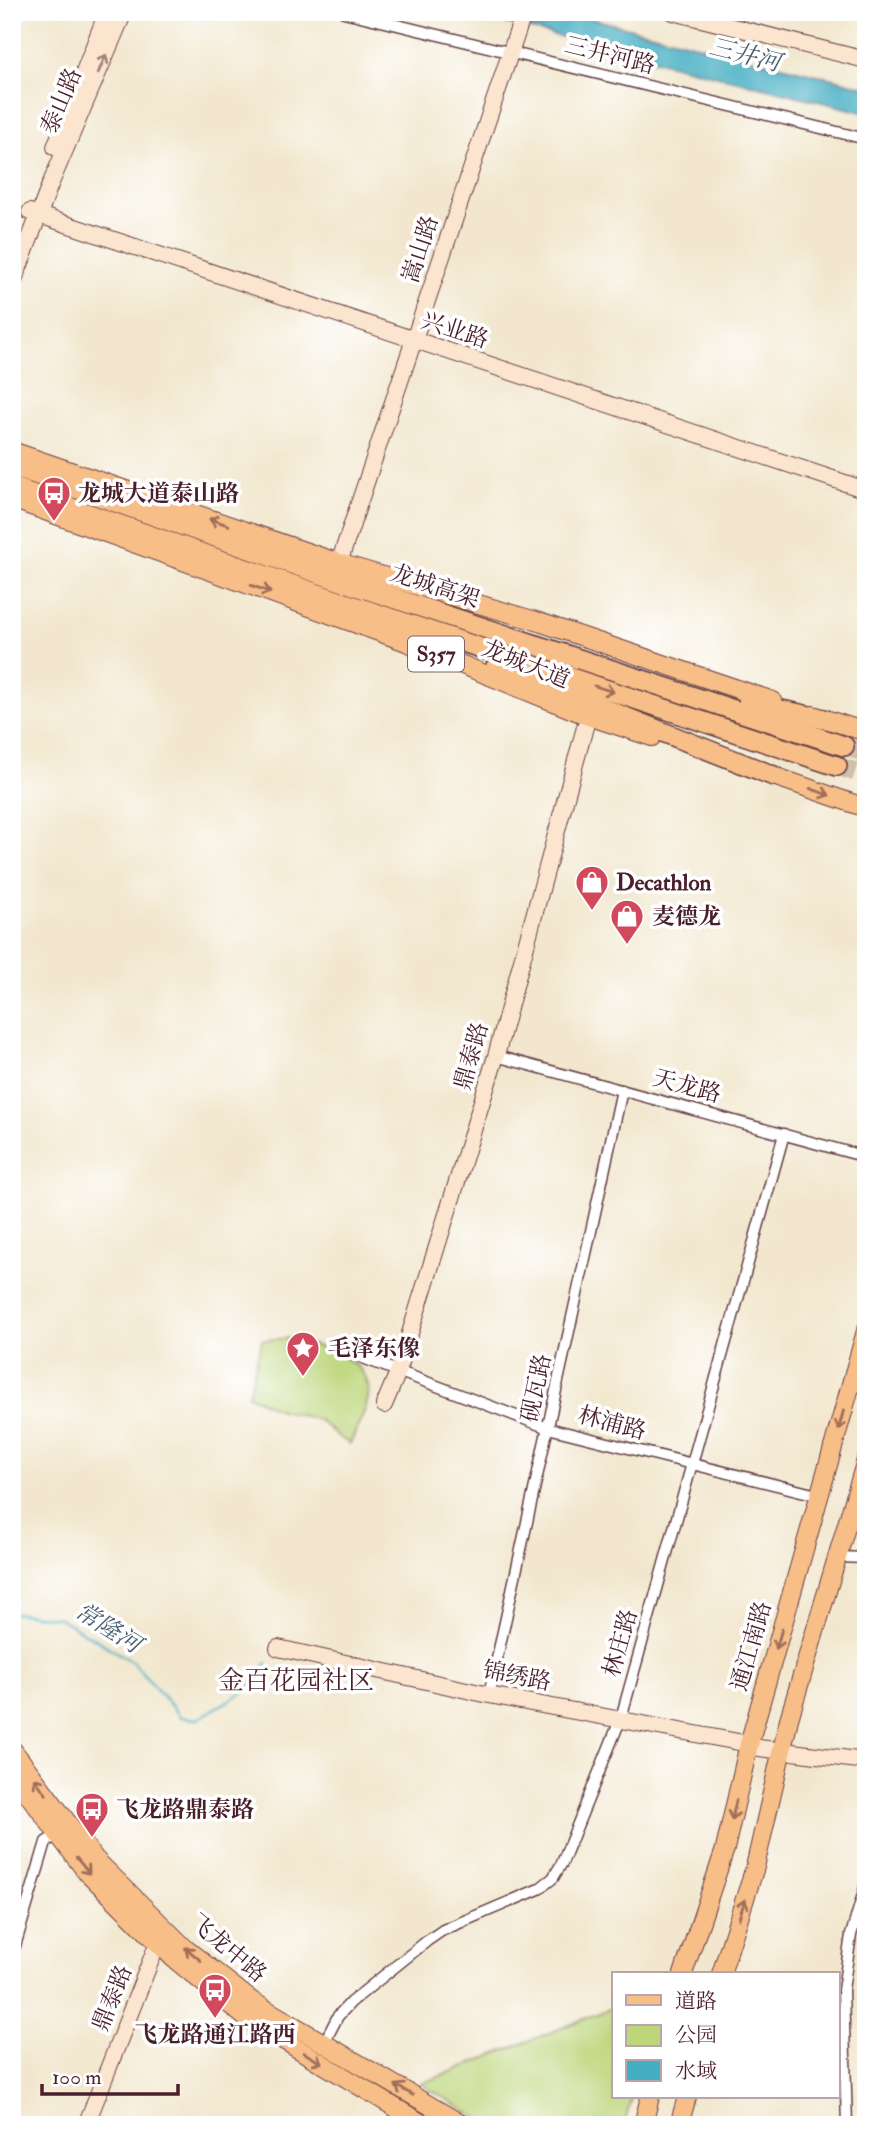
<svg xmlns="http://www.w3.org/2000/svg" width="878" height="2137" font-family="'IM FELL Double Pica','Noto Serif SC',serif">
<rect width="100%" height="100%" fill="#fff"/>
<filter id="ink" filterUnits="userSpaceOnUse"><feTurbulence type="fractalNoise" baseFrequency=".0143" numOctaves="2"/><feDisplacementMap in="SourceGraphic" scale="14" xChannelSelector="R" yChannelSelector="G"/><feConvolveMatrix kernelMatrix="1 2 1 2 8 2 1 2 1" color-interpolation-filters="sRGB"/></filter>
<filter id="wash" filterUnits="userSpaceOnUse"><feTurbulence type="fractalNoise" baseFrequency=".00686" numOctaves="4" result="noise"/><feDisplacementMap in="SourceGraphic" scale="28" xChannelSelector="R" yChannelSelector="G"/><feGaussianBlur stdDeviation="1.57" result="paint"/><feColorMatrix in="noise" values="0 0 0 0 0 0 0 0 0 0 0 0 0 0 0 0 0 1.4 0 .05"/><feComposite in="paint" operator="in"/></filter>
<g filter="url(#wash)">
<rect width="100%" height="100%" fill="#f2e7ce"/>
<!-- green -->
<g fill="#bdd67b" stroke="#847a53" stroke-width="2">
<path d="M 292,1338 C 321,1349 378,1358 367,1402 C 364,1416 356,1430 350,1444 L 339,1437 L 319,1420 L 280,1410 L 248,1395 L 262,1340 Z"/>
<polygon points="614,2007 614,2097 632,2097 624,2125 490,2125 421,2084"/>
</g>
<!-- water -->
<polygon fill="#44aec3" stroke="#476677" stroke-width="2" points="462,12 565,12 866,87 866,113"/>
<g fill="none" stroke-linecap="round" stroke-linejoin="round">
<!-- stream -->
<polyline stroke="#44aec3" stroke-width="2.5" points="12,1613 60,1618 133,1662 181,1717 198,1719 243,1692 267,1663"/>
</g>
</g>
<g filter="url(#ink)">
<g fill="none" stroke-linecap="round" stroke-linejoin="round">
<!-- highway-tunnel -->
<g stroke="#d0bfad" stroke-width="19" stroke-dasharray="19 10" stroke-linecap="butt">
<polyline points="844,746 866,753"/>
<polyline points="837,766 866,775"/>
</g>
<defs>
<g id="street">
<polyline points="344,12 866,139"/>
<polyline points="496,1056 866,1157"/>
<polyline points="355,1355 548,1428 821,1496"/>
<polyline points="837,1557 866,1558"/>
<polyline points="489,1695 622,1090"/>
<polyline points="12,1956 46,1842 58,1834"/>
<polyline points="324,2043 338,2016 351,2002 427,1941 443,1930 539,1889 553,1878 562,1863 621,1718 784,1134"/>
<polyline points="847,2125 843,1990 851,1935 866,1884"/>
</g>
<g id="secondary">
<polyline points="673,12 866,60"/>
<polyline points="55,147 107,12"/>
<polyline points="30,212 866,490"/>
<polyline points="12,286 50,185 124,12"/>
<polyline points="339,563 524,12"/>
<polyline points="384,1405 398,1372 496,1056 588,716"/>
<polyline points="278,1648 489,1695 749,1744 759,1748 866,1761"/>
<polyline points="86,2125 162,1932"/>
</g>
<g id="primary">
<polyline points="12,451 339,563 536,621 773,701"/>
<polyline points="12,499 401,640 588,716 652,737"/>
<polyline points="813,715 866,732"/>
<polyline points="762,772 866,808"/>
<polyline points="12,1749 95,1859 186,1949 252,2001 463,2125"/>
<polyline points="12,1773 85,1870 173,1958 245,2017 424,2125"/>
<polyline points="683,1974 725,1849 749,1744 866,1331"/>
<polyline points="721,1974 755,1867 789,1719 866,1460"/>
<polyline points="643,2125 650,2097"/>
<polyline points="679,2125 687,2097"/>
</g>
<g id="highway">
<polyline points="12,466 335,579 844,746"/>
<polyline points="12,487 330,598 837,766"/>
<polyline points="496,666 774,776"/>
<polyline points="748,703 824,719"/>
</g>
</defs>
<!-- street casing -->
<use href="#street" stroke="#633d43" stroke-width="13"/>
<!-- secondary casing -->
<use href="#secondary" stroke="#633d43" stroke-width="18"/>
<!-- primary casing -->
<use href="#primary" stroke="#633d43" stroke-width="20"/>
<!-- highway casing -->
<use href="#highway" stroke="#633d43" stroke-width="22"/>
<!-- street -->
<use href="#street" stroke="#fff" stroke-width="10"/>
<!-- secondary -->
<use href="#secondary" stroke="#fce5cf" stroke-width="16"/>
<!-- primary -->
<use href="#primary" stroke="#f7be88" stroke-width="18"/>
<!-- highway -->
<use href="#highway" stroke="#f7be88" stroke-width="19"/>
</g>
<!-- one-way arrows -->
<defs><path id="oneway-shaft" d="M-6 0H5M1.5-3L5.5 0L1.5 3" fill="none" stroke-width="1.6" stroke-linecap="round" stroke-linejoin="round" transform="scale(1.75)"/></defs>
<use stroke="#a3827d" href="#oneway-shaft" transform="translate(102 64) rotate(-67)"/>
<g stroke="#a06e5a">
<use href="#oneway-shaft" transform="translate(219 522) rotate(-161)"/>
<use href="#oneway-shaft" transform="translate(261 589) rotate(20)"/>
<use href="#oneway-shaft" transform="translate(604 689) rotate(18)"/>
<use href="#oneway-shaft" transform="translate(820 792) rotate(20)"/>
<use href="#oneway-shaft" transform="translate(841 1420) rotate(105)"/>
<use href="#oneway-shaft" transform="translate(779 1639) rotate(106)"/>
<use href="#oneway-shaft" transform="translate(40 1786) rotate(-127)"/>
<use href="#oneway-shaft" transform="translate(734 1810) rotate(102)"/>
<use href="#oneway-shaft" transform="translate(83 1866) rotate(50)"/>
<use href="#oneway-shaft" transform="translate(742 1909) rotate(-72)"/>
<use href="#oneway-shaft" transform="translate(193 1954) rotate(-140)"/>
<use href="#oneway-shaft" transform="translate(313 2058) rotate(31)"/>
<use href="#oneway-shaft" transform="translate(404 2090) rotate(-150)"/>
</g>
</g>
<!-- icons -->
<defs>
<symbol id="bus-pin" viewBox="-11 -11 22 30"><path d="M0 17L-7.5 6A9.5 9.5 0 1 1 7.5 6Z" fill="#d1495b" stroke="#fff"/><path d="M-5-6H5V4H4V6H2V4H-2V6H-4V4H-5ZM-3.5-4V0h7V-4ZM-3.5 1.2v1.5H-2V1.2ZM2 1.2v1.5H3.5V1.2Z" fill="#fff"/></symbol>
<symbol id="shop-pin" viewBox="-11 -11 22 30"><path d="M0 17L-7.5 6A9.5 9.5 0 1 1 7.5 6Z" fill="#d1495b" stroke="#fff"/><path d="M-5-2.5h2.3a2.7 3.5 0 0 1 5.4 0H5L5.5 6h-11ZM-1.5-2.5h3a1.5 2.3 0 0 0-3 0Z" fill="#fff"/></symbol>
<symbol id="sight-pin" viewBox="-11 -11 22 30"><path d="M0 17L-7.5 6A9.5 9.5 0 1 1 7.5 6Z" fill="#d1495b" stroke="#fff"/><path d="M0-6L1.8-2.2L6-1.7L2.9 1.2L3.7 5.4L0 3.3L-3.7 5.4L-2.9 1.2L-6-1.7L-1.8-2.2Z" fill="#fff"/></symbol>
</defs>
<g fill-rule="evenodd">
<use href="#bus-pin" x="35" y="474" width="38" height="52"/>
<use href="#shop-pin" x="573" y="863" width="38" height="52"/>
<use href="#shop-pin" x="608" y="897" width="38" height="52"/>
<use href="#sight-pin" x="284" y="1329" width="38" height="52"/>
<use href="#bus-pin" x="73" y="1790" width="38" height="52"/>
<use href="#bus-pin" x="196" y="1971" width="38" height="52"/>
</g>
<g text-anchor="middle" dominant-baseline="central" stroke-width="7" stroke-linejoin="round" paint-order="stroke">
<!-- shield labels -->
<rect fill="#fff" stroke="#80626b" stroke-width="2" x="408" y="636.5" width="56" height="35" rx="5"/>
<g font-size="21" font-weight="bold" fill="#4a1f2b">
<text x="436" y="654">S357</text>
</g>
<!-- street labels -->
<g font-size="23" fill="#4a1f2b" stroke="#fff">
<text transform="translate(610 55) rotate(14)">三井河路</text>
<text transform="translate(61 101) rotate(-67)">泰山路</text>
<text transform="translate(420 249) rotate(-72)">嵩山路</text>
<text transform="translate(455 330) rotate(18)">兴业路</text>
<text transform="translate(435 586) rotate(18)">龙城高架</text>
<text transform="translate(526 664) rotate(22)">龙城大道</text>
<text transform="translate(471 1056) rotate(-74)">鼎泰路</text>
<text transform="translate(687 1086) rotate(15)">天龙路</text>
<text transform="translate(536 1388) rotate(-78)">砚瓦路</text>
<text transform="translate(612 1423) rotate(15)">林浦路</text>
<text transform="translate(620 1643) rotate(-74)">林庄路</text>
<text transform="translate(751 1646) rotate(-74)">通江南路</text>
<text transform="translate(517 1676) rotate(11)">锦绣路</text>
<text transform="translate(228 1948) rotate(40)">飞龙中路</text>
<text transform="translate(112 1998) rotate(-68)">鼎泰路</text>
</g>
<!-- poi labels -->
<g font-size="23" font-weight="bold" fill="#4a1f2b" stroke="#fff" text-anchor="start">
<text x="78" y="493">龙城大道泰山路</text>
<text x="616" y="882">Decathlon</text>
<text x="652" y="916">麦德龙</text>
<text x="328" y="1348">毛泽东像</text>
<text x="116" y="1809">飞龙路鼎泰路</text>
<text x="215" y="2034" text-anchor="middle">飞龙路通江路西</text>
</g>
<!-- water labels -->
<g font-size="24" font-style="italic" fill="#475f6f" stroke="#fff">
<text transform="translate(745 55) rotate(14)">三井河</text>
<text transform="translate(108 1628) rotate(32)">常隆河</text>
</g>
<!-- quarter labels -->
<g font-size="26" fill="#4a1f2b" stroke="#fff">
<text x="296" y="1681">金百花园社区</text>
</g>
</g>
<!-- margin -->
<rect width="878" height="2137" fill="none" stroke="#fff" stroke-width="42"/>
<!-- legend -->
<rect x="612" y="1972" width="228" height="126" fill="#ffffff" stroke="#b7a5aa" stroke-width="2"/>
<rect x="626" y="1995" width="35" height="10" fill="#f7be88" stroke="#b7a5aa" stroke-width="2"/>
<text x="675" y="2008" font-size="21" fill="#4a1f2b">道路</text>
<rect x="626" y="2025" width="35" height="21" fill="#bdd67b" stroke="#b7a5aa" stroke-width="2"/>
<text x="675" y="2042" font-size="21" fill="#4a1f2b">公园</text>
<rect x="626" y="2060" width="35" height="21" fill="#44aec3" stroke="#b7a5aa" stroke-width="2"/>
<text x="675" y="2078" font-size="21" fill="#4a1f2b">水域</text>
<!-- scale -->
<path d="M42 2084v10h136v-10" fill="none" stroke="#4a1f2b" stroke-width="3.5"/>
<text x="52" y="2084" font-size="21" fill="#4a1f2b" stroke="#ffffff" stroke-width="5" paint-order="stroke">100 m</text>
</svg>
